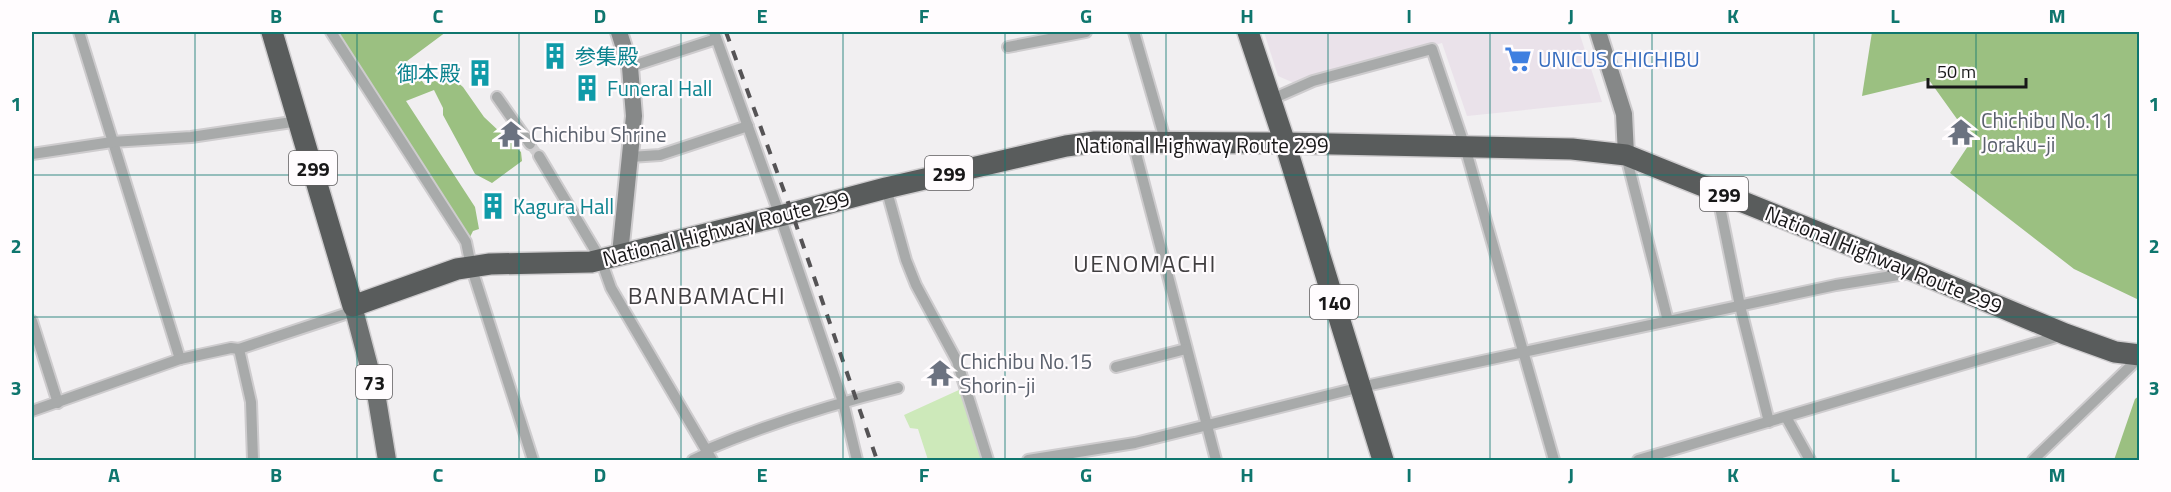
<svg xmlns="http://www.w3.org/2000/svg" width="2171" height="492" font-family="'Titillium Web','Noto Sans JP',sans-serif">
<rect width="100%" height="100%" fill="#f1eff1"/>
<!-- built -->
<polygon fill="#eae2ea" points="1264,32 1579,32 1602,102 1467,116 1442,43 1294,83 1278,76"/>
<!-- green -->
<polygon fill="#cde9ba" points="961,389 983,460 928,460 918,429 910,428 904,415"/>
<!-- forest -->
<g fill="#9bc081">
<polygon points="337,32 446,32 407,61 425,85 449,75 463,87 484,117 521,152 522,161 492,183 475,174 443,115 443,108 434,90 406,101 475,207 479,229 473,231 470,237"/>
<polygon points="1872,32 2139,32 2139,300 2074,269 1950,173 1972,140 1929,80 1862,96"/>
<polygon points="2139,396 2139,460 2114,460 2135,399"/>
</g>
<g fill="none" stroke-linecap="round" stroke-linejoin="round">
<!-- street-tunnel -->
<polyline stroke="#d0cfd0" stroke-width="10" stroke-dasharray="10 5" stroke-linecap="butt" points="530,144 536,152"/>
<defs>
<g id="street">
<polyline points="79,32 180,359"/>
<polyline points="331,32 466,242 471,266 533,460"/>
<polyline points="714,32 780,216 843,402 857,460"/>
<polyline points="1134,32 1166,143"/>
<polyline points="1008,47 1086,32"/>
<polyline points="630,67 716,39"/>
<polyline points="497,97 530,144"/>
<polyline points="1270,100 1313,81 1432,49 1465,147 1554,460"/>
<polyline points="1133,142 1216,460"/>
<polyline points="32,154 112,142 191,137 299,121"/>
<polyline points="539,156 601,260 611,288 712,460"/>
<polyline points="1626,156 1668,321"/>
<polyline points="630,157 660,155 748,126"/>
<polyline points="886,188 906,260 916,285 957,361 988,460"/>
<polyline points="1717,192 1740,306 1769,422"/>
<polyline points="32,321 58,403"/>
<polyline points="239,349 251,402 253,460"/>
<polyline points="1116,367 1186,349"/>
<polyline points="32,411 180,359 231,348 239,349 354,311"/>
<polyline points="1786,417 1810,460"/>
<path d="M 706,450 C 768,424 833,404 898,388"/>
<polyline points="693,460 708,453"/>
<polyline points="1028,460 1135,443 1361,387 1836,285 1911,273"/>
<polyline points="1638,460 2063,335"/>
<polyline points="2033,460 2140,357"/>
</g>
<g id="secondary">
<polyline points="619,32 630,67 634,116 620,254"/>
<polyline points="1598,32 1624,114 1626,155"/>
</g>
<polyline id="primary" points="353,306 376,393 387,460"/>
<g id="highway">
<polyline points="272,32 353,306 457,269 490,264 591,262 792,213 886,188 1066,146 1095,142 1285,143 1572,149 1626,155 1917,272 2065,334 2115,352 2140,355"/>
<polyline points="1248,32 1285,143 1383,460"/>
</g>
</defs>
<!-- street casing -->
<use href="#street" stroke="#ceccce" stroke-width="14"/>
<!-- secondary casing -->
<use href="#secondary" stroke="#ceccce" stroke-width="20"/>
<!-- primary casing -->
<use href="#primary" stroke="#ceccce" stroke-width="21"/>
<!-- highway casing -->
<use href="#highway" stroke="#ceccce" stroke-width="24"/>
<!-- street -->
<use href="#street" stroke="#a8aaaa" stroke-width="10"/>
<!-- secondary -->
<use href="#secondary" stroke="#868888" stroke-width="16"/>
<!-- primary -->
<use href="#primary" stroke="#6d7070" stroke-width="18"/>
<!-- highway -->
<use href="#highway" stroke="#595c5c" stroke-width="21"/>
<!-- rail -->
<polyline stroke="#555355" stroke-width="4" stroke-dasharray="10 10" stroke-linecap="butt" points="726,32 792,213 877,460"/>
</g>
<!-- grid -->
<path fill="none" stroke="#0f766e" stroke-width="1.5" stroke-opacity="0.55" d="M 195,32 L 195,460M 357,32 L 357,460M 519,32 L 519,460M 681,32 L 681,460M 843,32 L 843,460M 1005,32 L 1005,460M 1166,32 L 1166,460M 1328,32 L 1328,460M 1490,32 L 1490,460M 1652,32 L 1652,460M 1814,32 L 1814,460M 1976,32 L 1976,460M 32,175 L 2140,175M 32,317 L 2140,317"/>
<!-- icons -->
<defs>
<symbol id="building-bare" viewBox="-9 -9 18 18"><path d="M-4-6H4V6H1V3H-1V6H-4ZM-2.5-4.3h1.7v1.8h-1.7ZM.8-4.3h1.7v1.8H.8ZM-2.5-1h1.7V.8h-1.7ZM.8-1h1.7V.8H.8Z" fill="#0f9aa8" stroke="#fffcfe" stroke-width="2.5" paint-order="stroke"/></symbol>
<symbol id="supermarket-bare" viewBox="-9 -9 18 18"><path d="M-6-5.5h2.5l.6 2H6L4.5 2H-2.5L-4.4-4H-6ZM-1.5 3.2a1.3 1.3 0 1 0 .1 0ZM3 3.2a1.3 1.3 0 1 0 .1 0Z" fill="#3f7fe0" stroke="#fffcfe" stroke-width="2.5" paint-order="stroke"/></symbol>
<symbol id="temple-bare" viewBox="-9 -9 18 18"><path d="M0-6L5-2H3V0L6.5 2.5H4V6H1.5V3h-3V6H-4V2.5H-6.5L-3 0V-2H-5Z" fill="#6b7280" stroke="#fffcfe" stroke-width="2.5" paint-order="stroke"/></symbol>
</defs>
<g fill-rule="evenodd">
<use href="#building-bare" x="536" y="37" width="38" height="38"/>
<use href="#supermarket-bare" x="1499" y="40" width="38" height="38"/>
<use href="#building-bare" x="461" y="54" width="38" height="38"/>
<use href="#building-bare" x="568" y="69" width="38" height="38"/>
<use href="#temple-bare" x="1942" y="113" width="38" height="38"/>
<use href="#temple-bare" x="492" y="115" width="38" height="38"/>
<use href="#building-bare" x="474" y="187" width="38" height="38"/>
<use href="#temple-bare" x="921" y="354" width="38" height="38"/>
</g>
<g text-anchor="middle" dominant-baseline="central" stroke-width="4.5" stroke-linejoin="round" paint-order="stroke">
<!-- shield labels -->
<g fill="#fffcfe" stroke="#5d5c5d" stroke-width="1.5">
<rect x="289" y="151" width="48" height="34" rx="4.5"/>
<rect x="925" y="156" width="48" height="34" rx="4.5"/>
<rect x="1700" y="177" width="48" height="34" rx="4.5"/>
<rect x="1310" y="285" width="48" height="34" rx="4.5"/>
<rect x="356" y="365" width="36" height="34" rx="4.5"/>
</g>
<g font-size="20" font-weight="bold" fill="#181718">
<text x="313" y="168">299</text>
<text x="949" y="173">299</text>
<text x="1724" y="194">299</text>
<text x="1334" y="302">140</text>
<text x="374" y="382">73</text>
</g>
<!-- culture labels -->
<g font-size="21" fill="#0d838f" stroke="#fffcfe" text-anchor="start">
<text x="575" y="56">参集殿</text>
<text x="460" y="73" text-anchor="end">御本殿</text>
<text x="607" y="88">Funeral Hall</text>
<text x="513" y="206">Kagura Hall</text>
</g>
<!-- shop labels -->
<g font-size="21" fill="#366cbe" stroke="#fffcfe" text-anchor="start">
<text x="1538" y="59">UNICUS CHICHIBU</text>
</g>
<!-- worship labels -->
<g font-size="21" fill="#5b616d" stroke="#fffcfe" text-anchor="start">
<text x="1981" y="120">Chichibu No.11<tspan x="1981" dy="24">Joraku-ji</tspan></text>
<text x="531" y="134">Chichibu Shrine</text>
<text x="960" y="361">Chichibu No.15<tspan x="960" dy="24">Shorin-ji</tspan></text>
</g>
<!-- street labels -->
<g font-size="21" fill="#181718" stroke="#fffcfe">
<text x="1202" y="145">National Highway Route 299</text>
<text transform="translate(726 228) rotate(-14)">National Highway Route 299</text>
<text transform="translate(1884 259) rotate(22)">National Highway Route 299</text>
</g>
<!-- quarter labels -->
<g font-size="24" letter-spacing="1.5" fill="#413f41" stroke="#fffcfe">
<text x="1145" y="263">UENOMACHI</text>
<text x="707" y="295">BANBAMACHI</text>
</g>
</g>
<!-- border -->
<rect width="2171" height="492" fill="none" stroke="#fffcfe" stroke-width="66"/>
<!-- scale -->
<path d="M1928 78v9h98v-9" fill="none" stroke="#181718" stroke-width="3"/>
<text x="1937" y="78" font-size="18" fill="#181718" stroke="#fffcfe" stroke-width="4.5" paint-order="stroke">50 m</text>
<rect x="33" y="33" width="2105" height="426" fill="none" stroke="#0f766e" stroke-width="2"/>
<g font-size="20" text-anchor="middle" font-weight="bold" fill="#0f766e">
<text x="114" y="23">A</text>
<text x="276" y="23">B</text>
<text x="438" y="23">C</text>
<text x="600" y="23">D</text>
<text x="762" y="23">E</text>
<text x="924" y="23">F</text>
<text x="1086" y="23">G</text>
<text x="1247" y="23">H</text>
<text x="1409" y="23">I</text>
<text x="1571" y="23">J</text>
<text x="1733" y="23">K</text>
<text x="1895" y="23">L</text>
<text x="2057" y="23">M</text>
<text x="16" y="111">1</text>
<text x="2154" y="111">1</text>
<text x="16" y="253">2</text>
<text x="2154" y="253">2</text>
<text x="16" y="395">3</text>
<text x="2154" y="395">3</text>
<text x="114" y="482">A</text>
<text x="276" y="482">B</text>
<text x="438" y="482">C</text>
<text x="600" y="482">D</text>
<text x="762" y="482">E</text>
<text x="924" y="482">F</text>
<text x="1086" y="482">G</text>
<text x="1247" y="482">H</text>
<text x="1409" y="482">I</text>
<text x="1571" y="482">J</text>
<text x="1733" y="482">K</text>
<text x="1895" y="482">L</text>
<text x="2057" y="482">M</text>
</g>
</svg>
